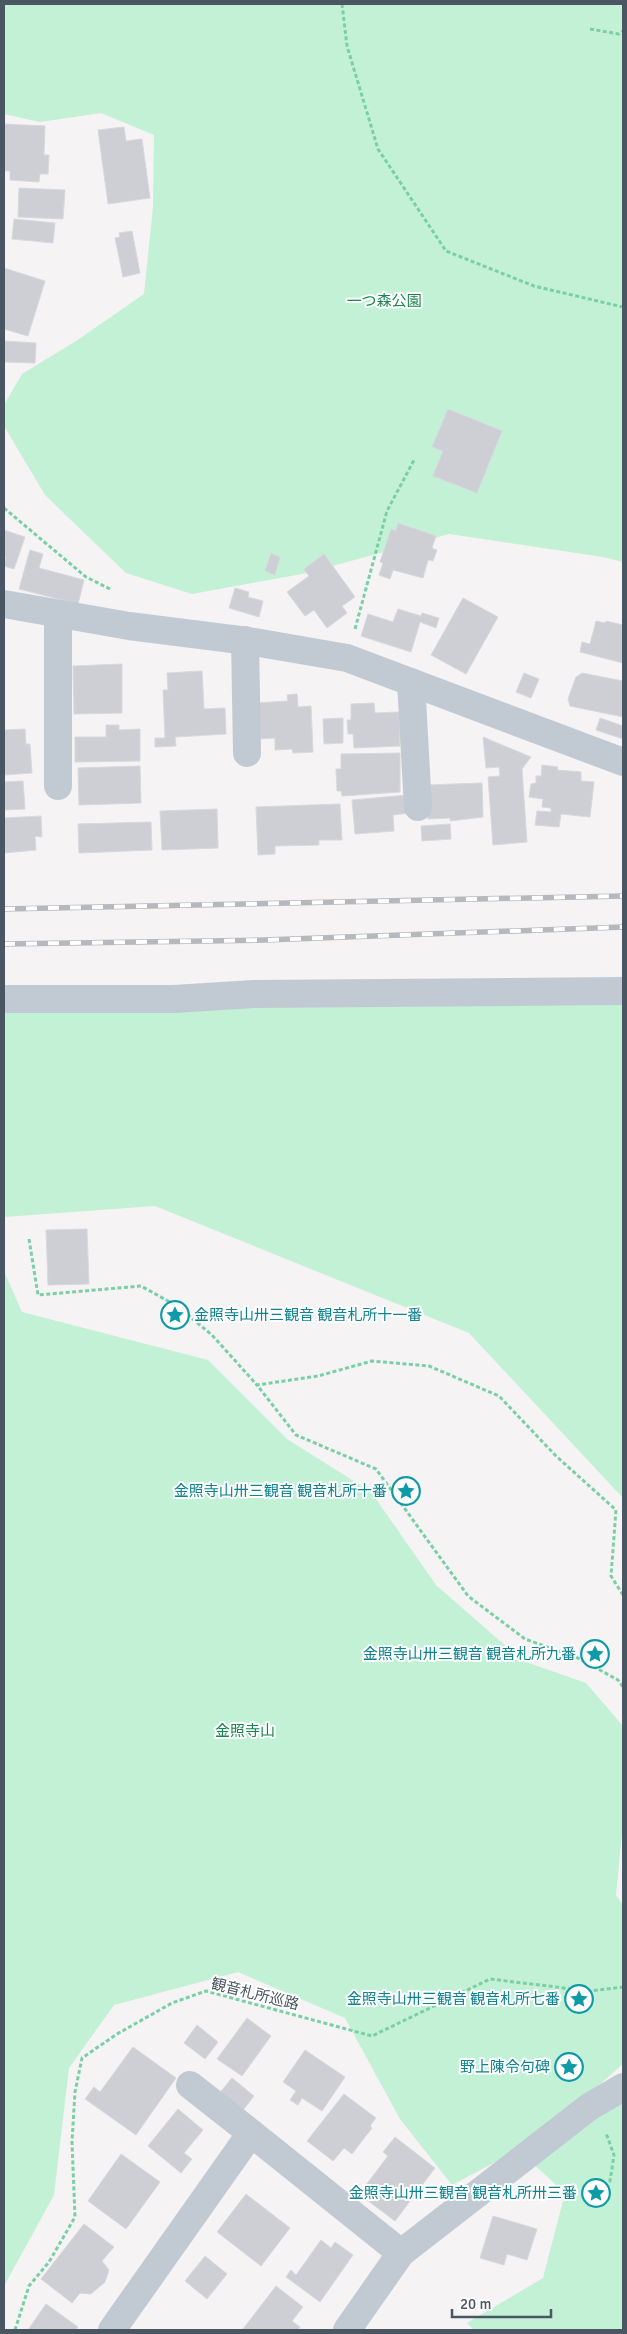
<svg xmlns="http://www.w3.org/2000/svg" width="627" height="2334" font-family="Signika,'Noto Sans JP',sans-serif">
<rect width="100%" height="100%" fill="#f5f3f3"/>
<!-- green -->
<g fill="#c3f1d5">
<polygon points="4,4 623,4 623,562 603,557 449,534 307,573 192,594 126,573 45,495 4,426 4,405 22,374 76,341 144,294 153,207 154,135 101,113 40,122 4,114"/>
<polygon points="623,997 623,1498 469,1333 155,1206 4,1217 4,1010"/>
<polygon points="4,1271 22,1312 208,1360 287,1439 371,1492 436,1585 523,1661 586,1683 623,1726 623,1823 616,1895 623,1905 623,2064 535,2141 452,2185 400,2119 345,2018 238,1972 114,2005 69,2068 54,2195 4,2286"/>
<polygon points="623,2095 623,2330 474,2330 467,2323 543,2278 565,2193 529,2160"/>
</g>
<!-- building -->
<g fill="#cdcfd5" stroke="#d7d9de">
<polygon points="4,124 45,126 44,155 49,155 48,174 40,174 39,182 10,180 10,171 4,171"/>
<polygon points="124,127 126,141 142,139 150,198 108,204 98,130"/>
<polygon points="19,188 65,190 63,219 18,217"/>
<polygon points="14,219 55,223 53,243 12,239"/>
<polygon points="132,231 140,273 123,277 115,238 120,237 119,233"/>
<polygon points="4,268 45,281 28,336 4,329"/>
<polygon points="4,341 36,343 35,363 4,362"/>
<polygon points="448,409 502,431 477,493 433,476 443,451 432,447"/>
<polygon points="398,523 436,536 432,548 437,550 433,561 428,560 423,578 393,570 390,579 379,575 383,563 380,562 391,529 396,531"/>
<polygon points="4,530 25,537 14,569 4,566 6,557 4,556"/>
<polygon points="30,550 43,554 39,568 84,580 78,604 19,589"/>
<polygon points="271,553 280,557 275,575 265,571"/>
<polygon points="324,554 355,597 342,606 347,613 327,628 314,610 305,616 287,592 309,576 304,569"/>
<polygon points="235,588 249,592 248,597 263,601 259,617 229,608"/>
<polygon points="463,598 498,617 466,674 431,655"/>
<polygon points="398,609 421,616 422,613 439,618 436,628 420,622 411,652 361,636 368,614 393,622"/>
<polygon points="596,621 605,623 606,621 623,625 623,663 580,652 582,642 590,644"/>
<polygon points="122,664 122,713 74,714 73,666"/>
<polygon points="202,671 204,709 225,708 226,734 175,737 176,746 155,747 155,738 165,738 163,690 168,690 167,673"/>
<polygon points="524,673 539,679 531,698 516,692"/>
<polygon points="582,673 623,681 623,717 570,706 568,699 576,677"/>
<polygon points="297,694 298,707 311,706 313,752 293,753 292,749 275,750 275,738 257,739 255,703 288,701 287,695"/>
<polygon points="374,703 375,713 399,712 400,746 354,748 353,734 348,734 347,720 351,720 351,704"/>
<polygon points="343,718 343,743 324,744 323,719"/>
<polygon points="600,718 623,726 623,739 596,730"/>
<polygon points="106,725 119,725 119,730 140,729 140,761 75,762 75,737 106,737"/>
<polygon points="25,729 26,744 30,744 32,773 4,775 4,730"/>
<polygon points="483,737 531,757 522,769 527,842 493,845 488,777 500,776 499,767 486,768"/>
<polygon points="400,753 400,792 342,796 341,791 337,791 336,769 341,769 341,754"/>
<polygon points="542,765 558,767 557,770 581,772 581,781 594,782 590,817 561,814 559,827 535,825 537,811 551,812 551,808 542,807 543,799 529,797 531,784 536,783 536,776 541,776"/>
<polygon points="140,766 141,803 79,805 78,768"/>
<polygon points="23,781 25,809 4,810 4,782"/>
<polygon points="482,783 483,817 450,821 450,818 428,819 427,785"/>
<polygon points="407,795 409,813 393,815 394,831 355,834 352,800"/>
<polygon points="340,804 342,840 319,840 319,845 275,846 275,854 258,855 256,807"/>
<polygon points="217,809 218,848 162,850 160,811"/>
<polygon points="41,816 42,837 35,836 36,850 4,853 4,818"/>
<polygon points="151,822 152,850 79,853 78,824"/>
<polygon points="450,824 451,839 422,841 421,826"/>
<polygon points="87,1229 89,1284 48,1285 46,1230"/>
<polygon points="247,2018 271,2036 242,2076 217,2059"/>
<polygon points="197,2025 218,2042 205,2059 184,2043"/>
<polygon points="133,2047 176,2078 136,2135 85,2099 94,2087 100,2092"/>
<polygon points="305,2050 345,2077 322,2111 302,2098 298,2105 290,2100 296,2091 283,2082"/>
<polygon points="232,2078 254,2096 240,2114 217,2096"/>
<polygon points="344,2094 376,2118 370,2126 372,2128 352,2154 344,2148 333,2161 307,2141"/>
<polygon points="178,2109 203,2130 184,2153 192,2159 181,2173 148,2146"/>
<polygon points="395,2137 435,2168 395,2221 359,2194 388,2156 383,2152"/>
<polygon points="121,2154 160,2182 126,2229 88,2201"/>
<polygon points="246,2194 290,2228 261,2266 217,2232"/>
<polygon points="493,2216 537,2229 527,2260 507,2254 504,2265 480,2258"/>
<polygon points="84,2224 114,2247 102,2261 109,2270 105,2282 91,2294 80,2293 72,2303 41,2279"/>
<polygon points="321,2240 331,2248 335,2242 353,2255 320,2302 286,2277 291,2270 296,2275"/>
<polygon points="205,2256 227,2274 207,2299 185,2281"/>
<polygon points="276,2286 303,2307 292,2321 300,2327 298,2330 245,2330 243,2329"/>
<polygon points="46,2304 78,2327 76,2330 28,2330"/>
</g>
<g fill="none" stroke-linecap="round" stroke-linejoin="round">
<!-- path -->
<g stroke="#7ad0a6" stroke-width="3" stroke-dasharray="4 2.5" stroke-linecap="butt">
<polyline points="342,4 347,46 378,149 446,251 534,286 623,307"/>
<polyline points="590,29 619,34 623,31"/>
<polyline points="4,508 86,577 112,590"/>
<polyline points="355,629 387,511 414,460"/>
<polyline points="29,1239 38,1295 141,1286 177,1306 212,1335 257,1385"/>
<polyline points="623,1595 611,1576 616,1510 556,1456 499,1396 429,1366 372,1361 318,1376 257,1385 296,1435 376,1469 468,1596 525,1639 578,1658 618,1680 623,1687"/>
<polyline points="604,2186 610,2181 614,2155 606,2133"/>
<polyline points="15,2330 29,2286 49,2262 75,2217 72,2142 75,2092 82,2058 117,2034 172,2003 206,1991 372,2036 490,1979 589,1991 623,1987"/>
</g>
<!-- minor -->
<g stroke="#c1cad2" stroke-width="28">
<polyline points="4,604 129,626 248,641 347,658 623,762"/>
<polyline points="58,614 58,786"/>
<polyline points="245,640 247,753"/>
<polyline points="411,682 418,807"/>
<polyline points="4,999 174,999 254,994 623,991"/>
<polyline points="190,2085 251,2133"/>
<polyline points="112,2330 251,2133 401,2253"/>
<polyline points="347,2330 401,2253 589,2107 623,2087"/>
</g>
<defs>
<g id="rail">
<polyline points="4,909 623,896"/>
<polyline points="4,944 265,940 623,927"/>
</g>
</defs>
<!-- rail casing -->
<use href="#rail" stroke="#b5b8bd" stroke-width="5.5"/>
<!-- rail -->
<use href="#rail" stroke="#fff" stroke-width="4" stroke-dasharray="11" stroke-linecap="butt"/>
</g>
<!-- icons -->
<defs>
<symbol id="sight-ring" viewBox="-11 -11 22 22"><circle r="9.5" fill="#fff" stroke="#0f9aa8" stroke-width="1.5"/><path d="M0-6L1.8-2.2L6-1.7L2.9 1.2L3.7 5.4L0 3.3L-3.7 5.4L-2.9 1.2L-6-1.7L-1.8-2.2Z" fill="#0f9aa8"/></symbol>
</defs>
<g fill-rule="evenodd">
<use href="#sight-ring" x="159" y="1299" width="32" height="32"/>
<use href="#sight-ring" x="390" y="1475" width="32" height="32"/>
<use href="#sight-ring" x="579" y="1638" width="32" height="32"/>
<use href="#sight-ring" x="563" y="1983" width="32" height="32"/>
<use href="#sight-ring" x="553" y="2051" width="32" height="32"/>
<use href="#sight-ring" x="580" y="2177" width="32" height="32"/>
</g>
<g text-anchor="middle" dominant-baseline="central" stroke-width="4" stroke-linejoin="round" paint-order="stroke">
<!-- park labels -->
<g font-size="15" fill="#17864f" stroke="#fff">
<text x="384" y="301">一つ森公園</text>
<text x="245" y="1731">金照寺山</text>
</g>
<!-- culture labels -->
<g font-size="15" fill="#0d838f" stroke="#fff" text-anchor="end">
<text x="194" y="1315" text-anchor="start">金照寺山卅三観音 観音札所十一番</text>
<text x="387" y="1491">金照寺山卅三観音 観音札所十番</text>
<text x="576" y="1654">金照寺山卅三観音 観音札所九番</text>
<text x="560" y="1999">金照寺山卅三観音 観音札所七番</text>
<text x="550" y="2067">野上陳令句碑</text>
<text x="577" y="2193">金照寺山卅三観音 観音札所卅三番</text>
</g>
<!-- street labels -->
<g font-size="15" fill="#4a5661" stroke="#fff">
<text transform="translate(255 1994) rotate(14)">観音札所巡路</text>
</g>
</g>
<!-- border -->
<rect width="627" height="2334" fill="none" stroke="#4a5661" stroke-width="10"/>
<!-- scale -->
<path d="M452 2309v8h99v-8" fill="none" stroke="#4a5661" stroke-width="2.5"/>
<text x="460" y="2309" font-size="15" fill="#4a5661" stroke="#ffffff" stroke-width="4" paint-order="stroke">20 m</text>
</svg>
